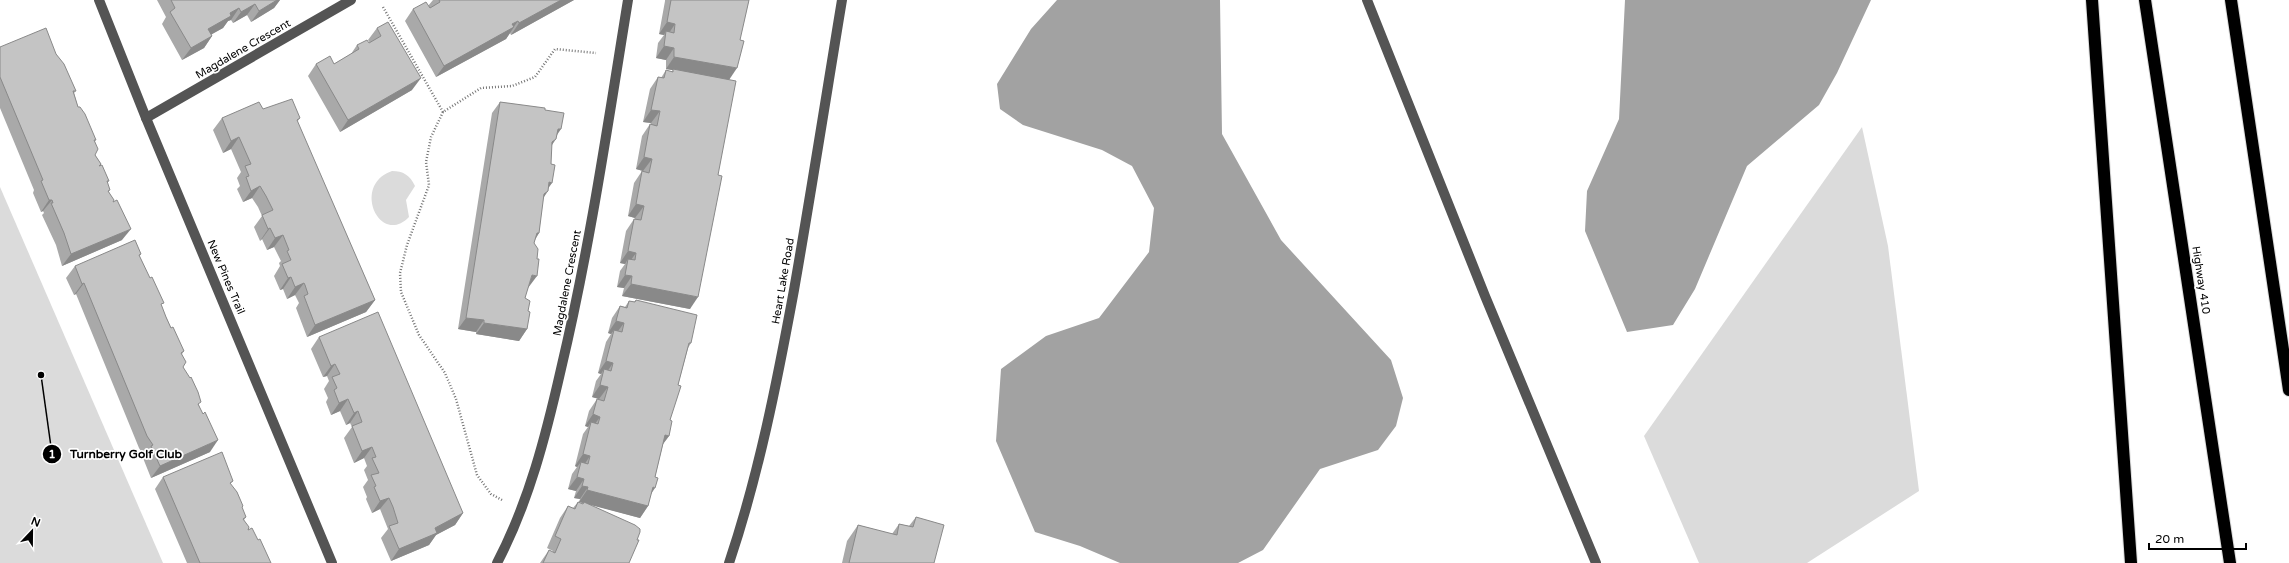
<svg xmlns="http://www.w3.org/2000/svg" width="2289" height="563" font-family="'Varela Round',sans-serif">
<rect width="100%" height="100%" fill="#fff"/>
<!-- green -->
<g fill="#dbdbdb">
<polygon points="1862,127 1888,246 1919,491 1807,563 1699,563 1644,436"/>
<path d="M 392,171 C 403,171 410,175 415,186 L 406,200 L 409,217 C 380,247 351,185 392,171 Z"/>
<polygon points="0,187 163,563 0,563"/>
</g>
<!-- water -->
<g fill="#a2a2a2">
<polygon points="1057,0 1220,0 1222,134 1281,240 1391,360 1403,398 1396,426 1378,450 1320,469 1263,550 1238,563 1120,563 1080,546 1035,532 996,441 1001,369 1046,336 1099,318 1149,252 1154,208 1132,166 1102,150 1023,125 1000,109 997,84 1031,29"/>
<polygon points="1625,0 1871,0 1837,73 1819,105 1747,166 1695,289 1673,325 1627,332 1585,231 1587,191 1619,119"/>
</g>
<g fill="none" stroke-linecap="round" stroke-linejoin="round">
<defs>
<g id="highway">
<polyline points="2092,0 2131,563"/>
<polyline points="2145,0 2230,563"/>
<polyline points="2231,0 2289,390"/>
</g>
</defs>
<!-- highway casing -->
<use href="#highway" stroke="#dbdbdb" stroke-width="14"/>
<!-- path -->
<g stroke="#767676" stroke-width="2.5" stroke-dasharray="1 2" stroke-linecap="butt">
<polyline points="383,7 443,112"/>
<polyline points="502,500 491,494 477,475 456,399 445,373 419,335 401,292 400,273 407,245 429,185 426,162 431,137 443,112 481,88 512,86 535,77 555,49 596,53"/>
</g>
<!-- minor -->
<g stroke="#545454" stroke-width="10">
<polyline points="99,0 146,118 332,563"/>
<polyline points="1367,0 1485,296 1596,563"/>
<polyline points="146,118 351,0"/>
<path d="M 497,563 C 529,502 546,435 561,369 C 590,247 608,123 628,0"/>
<path d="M 729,563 C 759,474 777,382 794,290 C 811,193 826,97 842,0"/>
</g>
<!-- highway -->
<use href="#highway" stroke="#000" stroke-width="12"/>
</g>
<!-- wall -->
<g fill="#a9a9a9">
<polygon points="157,0 280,0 274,8 251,22 247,15 233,23 231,20 228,21 223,28 211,34 212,36 204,48 182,60 162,24 166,17"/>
<polygon points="433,0 574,0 511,35 510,33 506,39 436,77 405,21 413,9 428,6"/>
<polygon points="665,0 749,0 729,80 690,309 622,296 624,288 617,287 620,271 625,264 620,263 626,231 634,219 635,219 635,218 628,216 634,183 642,171 643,171 636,169 642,136 650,124 651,125 651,123 643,122 650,89 658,77 661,78 666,70 672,72 673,70 666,69 666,60 656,58 658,43 664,35 659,34 665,1"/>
<polygon points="377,28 412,90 340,132 308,76 316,64 334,64 351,54 357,45 370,43 368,40"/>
<polygon points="0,47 56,54 76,91 74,93 78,107 96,140 95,141 95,155 101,164 100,166 109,181 107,183 109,192 113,202 122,240 62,266 56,245 42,215 44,213 43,211 41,212 33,193 34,190 0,108"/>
<polygon points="500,102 545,110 557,135 551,146 548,188 543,198 539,233 535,240 534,243 528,287 525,298 528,311 527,329 519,341 476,334 476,332 458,329 492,113"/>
<polygon points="263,109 300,118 297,122 375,300 366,312 307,337 296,308 299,303 295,295 287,299 283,289 280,290 274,276 280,266 279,263 281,261 274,247 267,250 262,239 260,241 254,227 262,216 258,207 252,198 243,202 237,189 240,186 237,178 241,172 231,149 223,153 213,130 222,118"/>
<polygon points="141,254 139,257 171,328 184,351 182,354 183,367 199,405 210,452 151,478 143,458 144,456 139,448 76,294 74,295 66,278 75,266"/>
<polygon points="636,300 691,343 688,348 678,385 670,420 669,436 663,444 648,506 640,518 589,504 629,563 540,563 549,550 553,552 553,551 547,548 560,518 568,506 573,508 578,502 582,504 583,503 579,502 580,499 574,498 576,491 568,489 572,474 577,467 575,466 583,434 588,427 585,426 589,411 597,399 599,400 599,399 592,397 596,381 601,374 598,373 606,342 611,334 608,333 612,318 620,306 625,307 629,301 634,302"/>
<polygon points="319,337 463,513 455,525 436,535 429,545 391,561 381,538 388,529 380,509 372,513 366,499 367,497 363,487 368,480 364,470 367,466 364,458 354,463 344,438 352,427 350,423 346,425 340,411 331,415 326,402 328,398 324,389 329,381 327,376 323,377 311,349"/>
<polygon points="163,477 233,481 230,484 246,517 244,520 248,530 271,563 187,563 155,489"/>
<polygon points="916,517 934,563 842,563 847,541 858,525 892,534 899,524 909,526"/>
</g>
<!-- shaded-wall -->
<g fill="#898989">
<polygon points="277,0 280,0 274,8 251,22 259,11"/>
<polygon points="561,0 574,0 511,35 519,23"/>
<polygon points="255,4 247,15 233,23 241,12"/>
<polygon points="239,8 231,20 228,21 223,28 200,41 208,29 230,13"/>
<polygon points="518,21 513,28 514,27 506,39 436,77 444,66"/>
<polygon points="667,22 675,24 667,36 666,31 664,35 659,34"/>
<polygon points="212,36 204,48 182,60 191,48"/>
<polygon points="664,46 674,48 666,60 656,58"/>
<polygon points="674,57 737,68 729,80 666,69"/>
<polygon points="421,78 412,90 340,132 348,120"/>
<polygon points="651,110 660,111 651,123 643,122"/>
<polygon points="558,129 561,129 553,141 556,139 548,151 543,153"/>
<polygon points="239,137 231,149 223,153 231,141"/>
<polygon points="644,157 652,159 643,171 636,169"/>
<polygon points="549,182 552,183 545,193 548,191 540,203"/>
<polygon points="260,186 252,198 243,202 251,191"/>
<polygon points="49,200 52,200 43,211 41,212"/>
<polygon points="636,204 644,206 635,218 628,216"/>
<polygon points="270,228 262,239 260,241 268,229"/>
<polygon points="131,229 122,240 62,266 71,254"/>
<polygon points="537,233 539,233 531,245"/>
<polygon points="283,235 274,247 267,250 275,238"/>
<polygon points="628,251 636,253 628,264 628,259 625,264 620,263"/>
<polygon points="532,275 537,276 528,288"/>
<polygon points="625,275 632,276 624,288 617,287"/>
<polygon points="291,277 283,289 280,290 288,278"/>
<polygon points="84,283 76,294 74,295 82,284"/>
<polygon points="304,283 295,295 287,299 295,287"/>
<polygon points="631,284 698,297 690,309 622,296"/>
<polygon points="375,300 366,312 307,337 315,325"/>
<polygon points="466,318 484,320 476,332 458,329"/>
<polygon points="616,321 624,323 615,335 614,330 611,334 608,333"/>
<polygon points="484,323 527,329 519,341 476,334"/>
<polygon points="606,361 613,363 605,375 604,369 601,374 598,373"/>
<polygon points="335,364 327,376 323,377 331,366"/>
<polygon points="600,385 608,387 599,399 592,397"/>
<polygon points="348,399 340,411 331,415 339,403"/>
<polygon points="358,411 350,423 346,425 354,413"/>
<polygon points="593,414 600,417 592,428 591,422 588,427 585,426"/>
<polygon points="665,435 669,436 660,448"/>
<polygon points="218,440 210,452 151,478 160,466"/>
<polygon points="372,447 364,458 354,463 362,451"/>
<polygon points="583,454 590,456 582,468 581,462 577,467 575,466"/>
<polygon points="577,477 584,479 576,491 568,489"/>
<polygon points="582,486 588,487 580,499 574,498"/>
<polygon points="653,487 655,488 647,500"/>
<polygon points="587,490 648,506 640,518 579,502"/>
<polygon points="389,498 380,509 372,513 380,501"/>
<polygon points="463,513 455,525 436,535 429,545 391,561 399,549 435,528"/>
</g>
<!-- building -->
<g fill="#c4c4c4" stroke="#898989">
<polygon points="171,0 277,0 259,11 255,4 241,12 239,8 230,13 231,16 208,29 212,36 191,48 170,12 175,8"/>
<polygon points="439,0 561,0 519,23 518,21 512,24 514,27 444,66 413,9 426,2 430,8 440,2"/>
<polygon points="671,0 749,0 740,40 744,41 737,68 674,57 674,48 664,46 666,31 674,33 675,24 667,22"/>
<polygon points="388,22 421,78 348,120 316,64 330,56 334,64 359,49 357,45 367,40 369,43 381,36 377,28"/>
<polygon points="46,28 56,54 64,64 76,91 73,91 78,107 80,107 85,114 96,140 94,140 98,149 95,155 101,164 99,166 102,165 109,181 107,181 110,190 108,191 114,200 113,202 117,200 131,229 71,254 64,233 51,203 53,203 52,200 49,200 41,181 43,180 0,77 0,47"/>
<polygon points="673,69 736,81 718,175 722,176 698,297 631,284 632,276 625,275 628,259 635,260 636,253 628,251 634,219 641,220 644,206 636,204 642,171 649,173 652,159 644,157 650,124 657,126 660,111 651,110 658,77 664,78 666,70 673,72"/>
<polygon points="292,99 300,118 297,120 375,300 315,325 304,296 308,294 305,285 304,283 295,287 291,277 288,278 282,264 291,260 287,251 289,250 283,235 275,238 270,228 268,229 262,215 273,210 266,196 260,186 251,191 246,177 249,176 245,166 251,164 239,137 231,141 222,118 259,102 263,109"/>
<polygon points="500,102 545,108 545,110 564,113 561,129 558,129 556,139 552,142 551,164 555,165 552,183 549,182 548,191 544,194 539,233 537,233 534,243 538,249 537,259 539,259 537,276 532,275 525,298 530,301 528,311 530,312 527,329 484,323 484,320 466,318"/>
<polygon points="135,240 141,254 139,255 150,278 152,277 164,303 161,304 166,317 171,328 173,327 184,351 181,353 186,362 183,367 190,378 191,377 198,392 201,402 198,404 203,414 205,412 218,440 160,466 151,446 153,445 147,436 84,283 82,284 75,266"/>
<polygon points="636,300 697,315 691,343 689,343 678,385 681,386 670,420 672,421 669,436 665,435 655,477 658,478 655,488 653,487 648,506 587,490 588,487 582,486 584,479 577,477 581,462 588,464 590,456 583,454 591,422 598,424 600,417 593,414 597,399 604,401 608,387 600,385 604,369 611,371 613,363 606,361 614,330 622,332 624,323 616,321 620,306 627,308 629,301 635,302"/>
<polygon points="378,312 463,513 435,528 437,533 399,549 389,526 398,523 393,507 389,498 380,501 374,487 376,486 371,475 379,473 372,458 376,457 372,447 362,451 352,426 362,422 358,411 354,413 348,399 339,403 334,390 337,388 332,377 340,374 335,364 331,366 319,337"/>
<polygon points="222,452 233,481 230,483 237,492 243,506 242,507 246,517 243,519 249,527 248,530 252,528 258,540 260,539 271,563 200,563 163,477"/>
<polygon points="578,502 583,504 584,502 635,525 640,529 640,532 637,540 639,540 629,563 543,563 549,550 555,553 561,539 555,536 568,506 575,509"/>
<polygon points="916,517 944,525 934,563 849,563 858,525 897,535 899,524 913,527"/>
</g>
<g text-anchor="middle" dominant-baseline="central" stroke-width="3.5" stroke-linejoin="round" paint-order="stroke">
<!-- street labels -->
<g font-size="11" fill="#000" stroke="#fff">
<text transform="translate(243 49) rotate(-30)">Magdalene Crescent</text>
<text transform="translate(226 277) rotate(67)">New Pines Trail</text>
<text transform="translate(2201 280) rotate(81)">Highway 410</text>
<text transform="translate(783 281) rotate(-80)">Heart Lake Road</text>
<text transform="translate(567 283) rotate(-79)">Magdalene Crescent</text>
</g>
</g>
<!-- callouts -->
<path fill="none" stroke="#000" stroke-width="1.5" d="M41 375L52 454"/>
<g fill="#000" stroke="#fff" stroke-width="1.5">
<circle cx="41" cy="375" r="4"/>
<circle cx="52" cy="454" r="10"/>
</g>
<g font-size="12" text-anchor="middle" font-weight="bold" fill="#fff">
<text x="52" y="458">1</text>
</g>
<g font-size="12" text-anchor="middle" font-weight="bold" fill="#000" stroke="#fff" stroke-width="3.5" stroke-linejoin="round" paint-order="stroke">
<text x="126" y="458">Turnberry Golf Club</text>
</g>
<!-- north arrow -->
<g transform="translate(32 531) rotate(22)" stroke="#ffffff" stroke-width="3" paint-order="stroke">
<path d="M0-3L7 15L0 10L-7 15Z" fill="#000000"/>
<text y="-6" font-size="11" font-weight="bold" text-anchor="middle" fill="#000000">N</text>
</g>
<!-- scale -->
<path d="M2149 543v6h97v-6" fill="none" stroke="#000000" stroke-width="2"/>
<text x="2155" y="543" font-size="12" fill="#000000" stroke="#ffffff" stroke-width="3" paint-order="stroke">20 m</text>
</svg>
